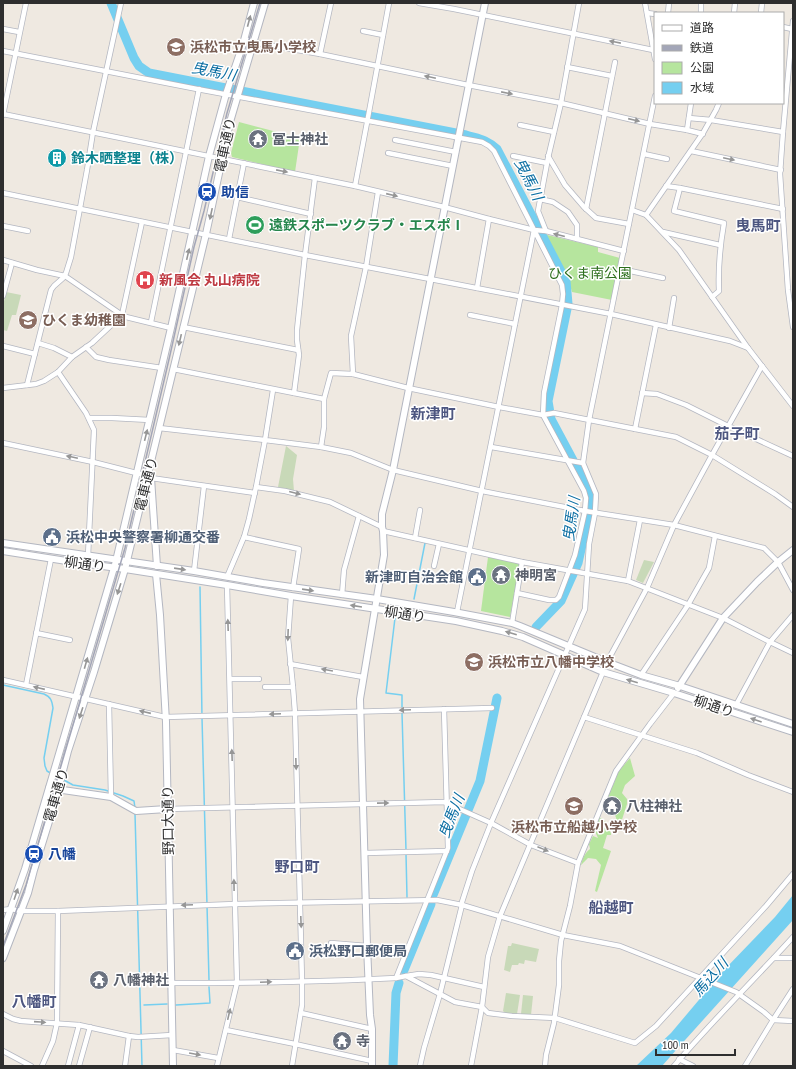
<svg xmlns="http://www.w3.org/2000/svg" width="796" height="1069" font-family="'PT Sans Narrow','Noto Sans JP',sans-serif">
<rect width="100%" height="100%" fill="#efe9e1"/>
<!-- green -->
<g fill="#b6e59e">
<polygon points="239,122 300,138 295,172 232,157 231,153"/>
<polygon points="543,234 598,247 598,252 620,258 612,300 572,292 570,285"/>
<polygon points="488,557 520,563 510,617 481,611"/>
<polygon points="630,758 635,776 625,785 622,793 627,799 627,804 619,829 615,825 616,817 615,816 618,810 617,801 613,800 609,804 606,812 604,809 605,800 614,783 618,772"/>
<path d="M 598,817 L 603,819 L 608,825 L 608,829 L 611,833 L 611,835 L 607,835 L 603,848 L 611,851 L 597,892 L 595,891 L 601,865 L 596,859 L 588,858 L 581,865 C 582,859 585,853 590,849 L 589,844 L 593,836 L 598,838 L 594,829 Z"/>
</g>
<!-- cemetery -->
<g fill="#c8d9b8">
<polygon points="6,292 21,295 16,315 12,315 7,331 3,330 3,306"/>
<polygon points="286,446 297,455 293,479 294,491 278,487"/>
<polygon points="644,560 654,562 643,583 636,580"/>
<polygon points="512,943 539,949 536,962 525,960 524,964 519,963 518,965 512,965 510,972 504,970 508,946 511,946"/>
<polygon points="506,993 520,995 517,1014 505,1013 503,1011"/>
<polygon points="523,995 533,996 531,1015 521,1014"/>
</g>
<!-- water -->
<polygon fill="#75cff0" points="793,895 793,920 677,1049 662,1066 636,1066 671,1033 725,969 775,917"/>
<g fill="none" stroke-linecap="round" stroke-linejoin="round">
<!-- stream -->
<g stroke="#75cff0" stroke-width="1.5">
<polyline points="200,587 202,718 209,980"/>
<polyline points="414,599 425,543"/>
<polyline points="395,618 386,693 402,695 402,707"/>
<path d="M 3,685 L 44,694 C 51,697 52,701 53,708 L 44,758 L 45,766 L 47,771 L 52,774"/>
<polyline points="402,713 406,850"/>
<polyline points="62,779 73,785 105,790 123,796 134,801 135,808"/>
<polyline points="135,814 142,1066"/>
<polyline points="406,854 407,897"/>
<polyline points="144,1005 167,1004"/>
<polyline points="176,1005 210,1003 209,987"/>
</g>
<!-- river -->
<g stroke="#75cff0" stroke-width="9">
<path d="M 111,3 L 134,58 L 139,66 L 149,73 L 466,135 C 479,139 486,139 497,149 L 566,281 L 568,304 L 548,401 L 551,419 L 589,490 L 590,498 L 590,508 L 578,563 L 561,601 L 536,627"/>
<polyline points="433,895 480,781 497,698"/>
<polyline points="404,970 431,904"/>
<polyline points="393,1066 396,993 399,983"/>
</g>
<defs>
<g id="minor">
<polyline points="419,3 454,9 653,50"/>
<polyline points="645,3 655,59"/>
<polyline points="647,13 655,14"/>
<polyline points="668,13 669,3"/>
<polyline points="701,13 701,3"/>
<polyline points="734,13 735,3"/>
<polyline points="761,13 762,3"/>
<polyline points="793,21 783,132 780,174 788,290 793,327"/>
<polyline points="783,27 792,29"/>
<polyline points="3,29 19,32"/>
<polyline points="363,31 383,35"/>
<polyline points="244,39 257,43 320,54 468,85 561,103 650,124 687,130"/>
<polyline points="3,51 197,89 482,142 489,146 494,151 562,285 563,294 562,305 544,393 543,415 584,491 586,498 585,511 575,555 559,597 556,600 549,600 517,593"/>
<polyline points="320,54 331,3"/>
<polyline points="567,67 612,76"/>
<polyline points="691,103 687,130 703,134"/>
<polyline points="3,114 355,186 444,207 489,219 534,230 546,231 624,251"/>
<polyline points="3,115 26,3"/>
<polyline points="689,118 711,120 783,132"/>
<polyline points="520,125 554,132"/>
<polyline points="395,140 456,152"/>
<polyline points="691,151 781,170"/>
<polyline points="388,153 453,166"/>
<polyline points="644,154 667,159"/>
<polyline points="513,156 547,163"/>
<polyline points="548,156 565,185 584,207 596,218 629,224"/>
<polyline points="355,186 369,112 389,3"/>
<path d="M 666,186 L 680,188 L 674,211 L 724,223 C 720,246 718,268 719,291 L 712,297"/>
<polyline points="680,188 783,209"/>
<polyline points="3,193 305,255 430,279 611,314 730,341 748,348 793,406"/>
<polyline points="237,197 311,214"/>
<polyline points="540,199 553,202 568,212 577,225 577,239"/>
<polyline points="586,209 615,62"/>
<polyline points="632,210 646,215 679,250 748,348"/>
<polyline points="646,215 703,133 716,110 719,103"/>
<polyline points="3,226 28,231"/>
<polyline points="546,231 538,211 548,158 561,103 579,3"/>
<polyline points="663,232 720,245"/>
<polyline points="229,239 244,163"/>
<polyline points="3,260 37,270 65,276 122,315 126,317 171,328"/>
<polyline points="621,269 663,278"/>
<polyline points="477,288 489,219"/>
<polyline points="3,296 12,263"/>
<polyline points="470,315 515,324"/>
<polyline points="151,322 199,89"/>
<polyline points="183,327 298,350"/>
<polyline points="669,328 674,298"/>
<polyline points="38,343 54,348 72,357"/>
<polyline points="3,346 35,354"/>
<polyline points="86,347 96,357 109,360 162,368"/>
<polyline points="173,369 324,399"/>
<polyline points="58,372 86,413 94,430 88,556"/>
<polyline points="353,374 408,388 499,407 543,415 554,413 676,437 712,455 775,494 793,507"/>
<polyline points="27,385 51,290 54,286 63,278 66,273 71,257 87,170 93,132 121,3"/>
<polyline points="3,388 36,384 44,381 58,372 72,357 92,343 122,315 142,222"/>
<polyline points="273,390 265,440 321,447 351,453 393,470 482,491 585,511 674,525 764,548 778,562 793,590"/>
<polyline points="294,393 299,355 297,340 297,330 305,255 315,178"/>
<polyline points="642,393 657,394 686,405 728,426 793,456"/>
<polyline points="89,418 112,418 150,420"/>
<polyline points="159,428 265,440 256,487 249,519 244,537 227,577"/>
<polyline points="635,429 656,325"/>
<polyline points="3,443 93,462 148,476 151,478 255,493"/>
<polyline points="321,447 324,427 324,399 331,373 353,374 351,336 366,267 378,192"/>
<polyline points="491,447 583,463"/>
<polyline points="256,487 285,491 330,502 382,527"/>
<polyline points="383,531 522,562 628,581 723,618 770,642 793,653"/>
<polyline points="244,537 299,549 293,588"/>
<polyline points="415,538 420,510"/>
<polyline points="434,566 439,544"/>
<polyline points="194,571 204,486"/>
<polyline points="628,581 640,520"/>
<polyline points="342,595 344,570 359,516"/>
<polyline points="291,596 288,638 293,687 295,713 302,981 302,1005 292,1066"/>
<polyline points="457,612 534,230"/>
<polyline points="512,623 522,562"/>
<polyline points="36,633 70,640"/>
<polyline points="607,662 647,588 674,525 712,455 762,366"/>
<polyline points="290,664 363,677"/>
<polyline points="641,675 688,605 709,568 715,536"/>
<polyline points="230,679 259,679"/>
<polyline points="3,680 165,717 492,708"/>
<polyline points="26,685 51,559"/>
<polyline points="265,687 293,687"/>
<polyline points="109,704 111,797"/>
<polyline points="736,705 770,642 793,615"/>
<polyline points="584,717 697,753 748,775 793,792"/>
<polyline points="167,809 445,802 446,803 491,823 531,845 578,863"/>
<polyline points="365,853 447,851"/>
<polyline points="3,910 11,909 21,911 58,911 235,904 437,900 462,905 563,935 620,946 736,992 764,1012 773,1020 793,1021"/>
<polyline points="331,943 367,946"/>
<polyline points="774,958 793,958"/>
<polyline points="406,976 419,974 431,975 484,987"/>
<polyline points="396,978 448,848 444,709"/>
<path d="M 171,983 C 246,983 321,982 396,978 L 406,976 L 455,1002 L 482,1007 L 488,1013 L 512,1016 L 555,1018 L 635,1043 L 656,1026 L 766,906 L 793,874"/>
<polyline points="301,1013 372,1029"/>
<polyline points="3,1014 13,1019 21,1021 79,1025 129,1036 138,1037 172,1035"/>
<polyline points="226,1030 295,1044 372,1061"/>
<polyline points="173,1050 218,1058"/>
<polyline points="3,1051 31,1066"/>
<polyline points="679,1059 693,1066"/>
<polyline points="42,1066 53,1041 57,1023 58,911"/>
<polyline points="68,1066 79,1025"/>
<polyline points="79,1066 90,1027"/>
<polyline points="125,1066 129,1036"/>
<polyline points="217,1066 237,983 227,585"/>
<polyline points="420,1066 424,1048 440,994 462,905 462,902 472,871 491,823 585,609 589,544 595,513 596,494 583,463 589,420 655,96"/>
<polyline points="471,1066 482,1007 488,957 500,916 603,672"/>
<polyline points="545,1066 546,1055 554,1023 559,985 559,961 561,941 570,906 578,863 616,771 650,724 674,693"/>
<path d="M 674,1066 C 712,1021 754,980 793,937"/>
<polyline points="745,1066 773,1020 793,989"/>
</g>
<g id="tertiary">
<polyline points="151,478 157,566"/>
<polyline points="3,543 194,571 263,583 377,599 454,612 512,623 520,626 607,662 641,675 680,686 793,724"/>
<polyline points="3,551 73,562 125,569 227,585 291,596 456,621 502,631 523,637 603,672 674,693 793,732"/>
<polyline points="156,574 160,615 166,722 173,1066"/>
<polyline points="678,688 723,618 757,582 778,562 793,550"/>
<polyline points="49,788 111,797 136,811 167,809"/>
<polyline points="3,931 25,869 116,561 171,328 209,156 226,94 243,44 254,3"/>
<polyline points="3,958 28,893 34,870 55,802 68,751 94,672 125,569 206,234 230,122 265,3"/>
<polyline points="372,1066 372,1029 370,1015 367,946 360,699 384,555 383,531 382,527 382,514 393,470 485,3"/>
</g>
</defs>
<!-- minor casing -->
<use href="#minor" stroke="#b4b7c1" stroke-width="6"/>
<!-- tertiary casing -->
<use href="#tertiary" stroke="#b4b7c1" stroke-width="8"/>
<!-- minor -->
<use href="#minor" stroke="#fff" stroke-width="4.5"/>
<!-- tertiary -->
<use href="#tertiary" stroke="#fff" stroke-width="6"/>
<!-- rail -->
<polyline stroke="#a3a6b8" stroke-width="1.5" points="3,946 26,885 125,548 170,355 194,247 204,211 227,113 260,3"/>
</g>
<!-- one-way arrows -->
<defs><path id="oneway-solid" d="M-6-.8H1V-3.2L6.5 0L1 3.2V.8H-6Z"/></defs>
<g fill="#969696">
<use href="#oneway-solid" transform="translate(249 21) rotate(-75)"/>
<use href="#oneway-solid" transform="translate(615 42) rotate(-169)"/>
<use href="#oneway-solid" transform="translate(430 77) rotate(-168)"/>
<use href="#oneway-solid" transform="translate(507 93) rotate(11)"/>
<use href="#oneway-solid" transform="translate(634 120) rotate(13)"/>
<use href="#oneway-solid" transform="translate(729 159) rotate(12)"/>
<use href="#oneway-solid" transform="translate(282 171) rotate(11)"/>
<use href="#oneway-solid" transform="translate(392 195) rotate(13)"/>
<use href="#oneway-solid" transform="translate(211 214) rotate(102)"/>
<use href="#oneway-solid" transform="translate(559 235) rotate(-166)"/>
<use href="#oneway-solid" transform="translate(188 254) rotate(-77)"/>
<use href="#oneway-solid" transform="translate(180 340) rotate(103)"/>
<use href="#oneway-solid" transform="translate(146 435) rotate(-76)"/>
<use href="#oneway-solid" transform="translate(72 457) rotate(-168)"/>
<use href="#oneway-solid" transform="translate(295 493) rotate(14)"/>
<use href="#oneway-solid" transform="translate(180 569) rotate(8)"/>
<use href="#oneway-solid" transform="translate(119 589) rotate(108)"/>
<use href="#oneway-solid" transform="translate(308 590) rotate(8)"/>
<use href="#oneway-solid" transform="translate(356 606) rotate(-171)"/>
<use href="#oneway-solid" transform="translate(228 625) rotate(-92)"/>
<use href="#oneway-solid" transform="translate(511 633) rotate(-164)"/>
<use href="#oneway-solid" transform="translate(288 635) rotate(92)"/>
<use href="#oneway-solid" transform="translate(86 663) rotate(-74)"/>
<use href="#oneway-solid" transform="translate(327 670) rotate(-170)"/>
<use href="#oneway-solid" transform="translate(632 681) rotate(-164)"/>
<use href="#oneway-solid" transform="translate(39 688) rotate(-167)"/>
<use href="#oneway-solid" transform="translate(405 710) rotate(178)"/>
<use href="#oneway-solid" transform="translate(145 712) rotate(-167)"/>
<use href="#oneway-solid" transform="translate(81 713) rotate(108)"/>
<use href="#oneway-solid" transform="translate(275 714) rotate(178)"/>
<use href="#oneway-solid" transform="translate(756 720) rotate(-161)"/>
<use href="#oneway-solid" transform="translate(232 755) rotate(-92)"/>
<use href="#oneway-solid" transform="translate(296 764) rotate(88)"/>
<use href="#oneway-solid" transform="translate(383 803) rotate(-1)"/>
<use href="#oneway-solid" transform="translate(543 849) rotate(22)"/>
<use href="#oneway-solid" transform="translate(234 885) rotate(-91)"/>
<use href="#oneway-solid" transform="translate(16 894) rotate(-71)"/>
<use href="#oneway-solid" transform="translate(187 905) rotate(178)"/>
<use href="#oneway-solid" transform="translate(301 922) rotate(88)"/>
<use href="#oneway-solid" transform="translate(266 982) rotate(-2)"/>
<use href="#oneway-solid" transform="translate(229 1014) rotate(-77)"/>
<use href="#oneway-solid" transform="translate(40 1022) rotate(4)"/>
<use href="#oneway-solid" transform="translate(195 1054) rotate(10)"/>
</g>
<!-- icons -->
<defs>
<symbol id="school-disc" viewBox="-11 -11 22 22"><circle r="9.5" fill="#8d6e63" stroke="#fff"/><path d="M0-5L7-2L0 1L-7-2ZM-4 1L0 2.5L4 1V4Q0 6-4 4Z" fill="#fff"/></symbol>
<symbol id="temple-disc" viewBox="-11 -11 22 22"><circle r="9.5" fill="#6b7280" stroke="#fff"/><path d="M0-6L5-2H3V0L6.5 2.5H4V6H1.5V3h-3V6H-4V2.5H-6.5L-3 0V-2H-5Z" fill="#fff"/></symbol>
<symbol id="building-disc" viewBox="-11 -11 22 22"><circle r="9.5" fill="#0f9aa8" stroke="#fff"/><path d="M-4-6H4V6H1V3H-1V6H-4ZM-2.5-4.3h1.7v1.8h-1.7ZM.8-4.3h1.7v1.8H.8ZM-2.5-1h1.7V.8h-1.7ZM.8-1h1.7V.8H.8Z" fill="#fff"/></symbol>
<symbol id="station-disc" viewBox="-11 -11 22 22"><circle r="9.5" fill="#1a4fb4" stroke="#fff"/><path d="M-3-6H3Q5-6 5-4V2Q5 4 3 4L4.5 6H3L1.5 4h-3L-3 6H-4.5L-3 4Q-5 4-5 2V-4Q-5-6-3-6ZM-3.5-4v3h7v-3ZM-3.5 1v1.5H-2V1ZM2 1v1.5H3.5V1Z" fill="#fff"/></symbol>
<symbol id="stadium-disc" viewBox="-11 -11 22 22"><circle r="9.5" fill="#2e9e5b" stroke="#fff"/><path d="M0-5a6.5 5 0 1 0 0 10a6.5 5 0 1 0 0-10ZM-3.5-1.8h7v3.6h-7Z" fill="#fff"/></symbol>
<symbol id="hospital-disc" viewBox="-11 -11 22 22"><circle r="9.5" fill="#e0444e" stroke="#fff"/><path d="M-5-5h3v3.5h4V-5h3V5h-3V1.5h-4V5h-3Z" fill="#fff"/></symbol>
<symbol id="civic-disc" viewBox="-11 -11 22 22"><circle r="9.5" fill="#5c6f8a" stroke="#fff"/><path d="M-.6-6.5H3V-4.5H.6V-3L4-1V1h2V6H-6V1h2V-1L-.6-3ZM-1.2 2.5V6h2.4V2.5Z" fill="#fff"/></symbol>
</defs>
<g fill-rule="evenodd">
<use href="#school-disc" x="165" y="36" width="22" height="22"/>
<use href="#temple-disc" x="247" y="128" width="22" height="22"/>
<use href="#building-disc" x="46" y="147" width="22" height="22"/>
<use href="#station-disc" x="196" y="181" width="22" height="22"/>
<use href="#stadium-disc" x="244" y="214" width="22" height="22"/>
<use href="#hospital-disc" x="134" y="269" width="22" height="22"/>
<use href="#school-disc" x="17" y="309" width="22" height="22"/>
<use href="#civic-disc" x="41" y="526" width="22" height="22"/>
<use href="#temple-disc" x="490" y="564" width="22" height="22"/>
<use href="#civic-disc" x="466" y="566" width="22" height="22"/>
<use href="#school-disc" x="463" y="651" width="22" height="22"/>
<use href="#school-disc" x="563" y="795" width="22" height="22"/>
<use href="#temple-disc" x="601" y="795" width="22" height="22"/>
<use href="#station-disc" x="23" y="843" width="22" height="22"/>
<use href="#civic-disc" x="284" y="940" width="22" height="22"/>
<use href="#temple-disc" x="88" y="969" width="22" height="22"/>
<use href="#temple-disc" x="331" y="1030" width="22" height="22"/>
</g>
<g text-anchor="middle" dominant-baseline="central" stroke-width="3" stroke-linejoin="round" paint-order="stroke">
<!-- education labels -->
<g font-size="14" font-weight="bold" fill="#785e54" stroke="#fff" text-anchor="start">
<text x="190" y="47">浜松市立曳馬小学校</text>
<text x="42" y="320">ひくま幼稚園</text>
<text x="488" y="662">浜松市立八幡中学校</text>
<text x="574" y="827" text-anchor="middle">浜松市立船越小学校</text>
</g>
<!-- worship labels -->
<g font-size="14" font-weight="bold" fill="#5b616d" stroke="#fff" text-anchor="start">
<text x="272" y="139">冨士神社</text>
<text x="515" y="575">神明宮</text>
<text x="626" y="806">八柱神社</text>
<text x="113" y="980">八幡神社</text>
<text x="356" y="1041">寺</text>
</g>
<!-- street labels -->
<g font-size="14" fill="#2e2e2e" stroke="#fff">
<text transform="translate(225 145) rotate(-78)">電車通り</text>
<text transform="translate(146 484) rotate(-76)">電車通り</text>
<text transform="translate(85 564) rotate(8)">柳通り</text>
<text transform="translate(405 614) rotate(9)">柳通り</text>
<text transform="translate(714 706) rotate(19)">柳通り</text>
<text transform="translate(56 795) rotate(-74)">電車通り</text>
<text transform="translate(168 820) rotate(-91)">野口大通り</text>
</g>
<!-- culture labels -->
<g font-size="14" font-weight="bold" fill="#0d838f" stroke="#fff" text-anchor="start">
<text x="71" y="158">鈴木晒整理（株）</text>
</g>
<!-- transit labels -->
<g font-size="14" font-weight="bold" fill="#164399" stroke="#fff" text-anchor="start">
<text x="221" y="192">助信</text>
<text x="48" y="854">八幡</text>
</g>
<!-- leisure labels -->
<g font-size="14" font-weight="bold" fill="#27864d" stroke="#fff" text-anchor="start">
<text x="269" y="225">遠鉄スポーツクラブ・エスポⅠ</text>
</g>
<!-- park labels -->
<g font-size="14" fill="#2c6e1b" stroke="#fff">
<text x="590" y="273">ひくま南公園</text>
</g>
<!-- health labels -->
<g font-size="14" font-weight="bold" fill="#be3a42" stroke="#fff" text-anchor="start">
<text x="159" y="280">新風会 丸山病院</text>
</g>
<!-- service labels -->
<g font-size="14" font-weight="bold" fill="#4e5e75" stroke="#fff" text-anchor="start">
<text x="66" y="537">浜松中央警察署柳通交番</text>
<text x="463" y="577" text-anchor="end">新津町自治会館</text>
<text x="309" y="951">浜松野口郵便局</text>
</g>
<!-- water labels -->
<g font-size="15" font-style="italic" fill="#0d6fa3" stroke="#fff">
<text transform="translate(214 71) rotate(11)">曳馬川</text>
<text transform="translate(529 179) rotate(63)">曳馬川</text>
<text transform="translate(571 519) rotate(-82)">曳馬川</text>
<text transform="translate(451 816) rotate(-68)">曳馬川</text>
<text transform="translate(710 977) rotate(-48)">馬込川</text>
</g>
<!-- neighbourhood labels -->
<g font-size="15" font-weight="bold" fill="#4d5680" stroke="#fff">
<text x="758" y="225">曳馬町</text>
<text x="433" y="413">新津町</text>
<text x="737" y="433">茄子町</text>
<text x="297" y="866">野口町</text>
<text x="611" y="907">船越町</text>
<text x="34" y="1001">八幡町</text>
</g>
</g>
<!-- border -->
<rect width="796" height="1069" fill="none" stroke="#2e2e2e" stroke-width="8"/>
<!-- legend -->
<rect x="654" y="12" width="130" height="92" fill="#ffffff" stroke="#ababab"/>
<rect x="662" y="25" width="20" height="6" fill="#ffffff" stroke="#ababab"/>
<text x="690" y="32" font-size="12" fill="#2e2e2e">道路</text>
<rect x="662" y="45" width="20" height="6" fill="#a3a6b8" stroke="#ababab"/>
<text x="690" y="52" font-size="12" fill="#2e2e2e">鉄道</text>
<rect x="662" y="62" width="20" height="12" fill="#b6e59e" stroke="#ababab"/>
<text x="690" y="72" font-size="12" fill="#2e2e2e">公園</text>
<rect x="662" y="82" width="20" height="12" fill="#75cff0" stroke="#ababab"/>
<text x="690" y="92" font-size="12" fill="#2e2e2e">水域</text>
<!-- scale -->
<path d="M656 1049v6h79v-6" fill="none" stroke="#2e2e2e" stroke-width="2"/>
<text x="662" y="1049" font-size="12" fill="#2e2e2e" stroke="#ffffff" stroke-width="3" paint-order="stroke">100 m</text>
</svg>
